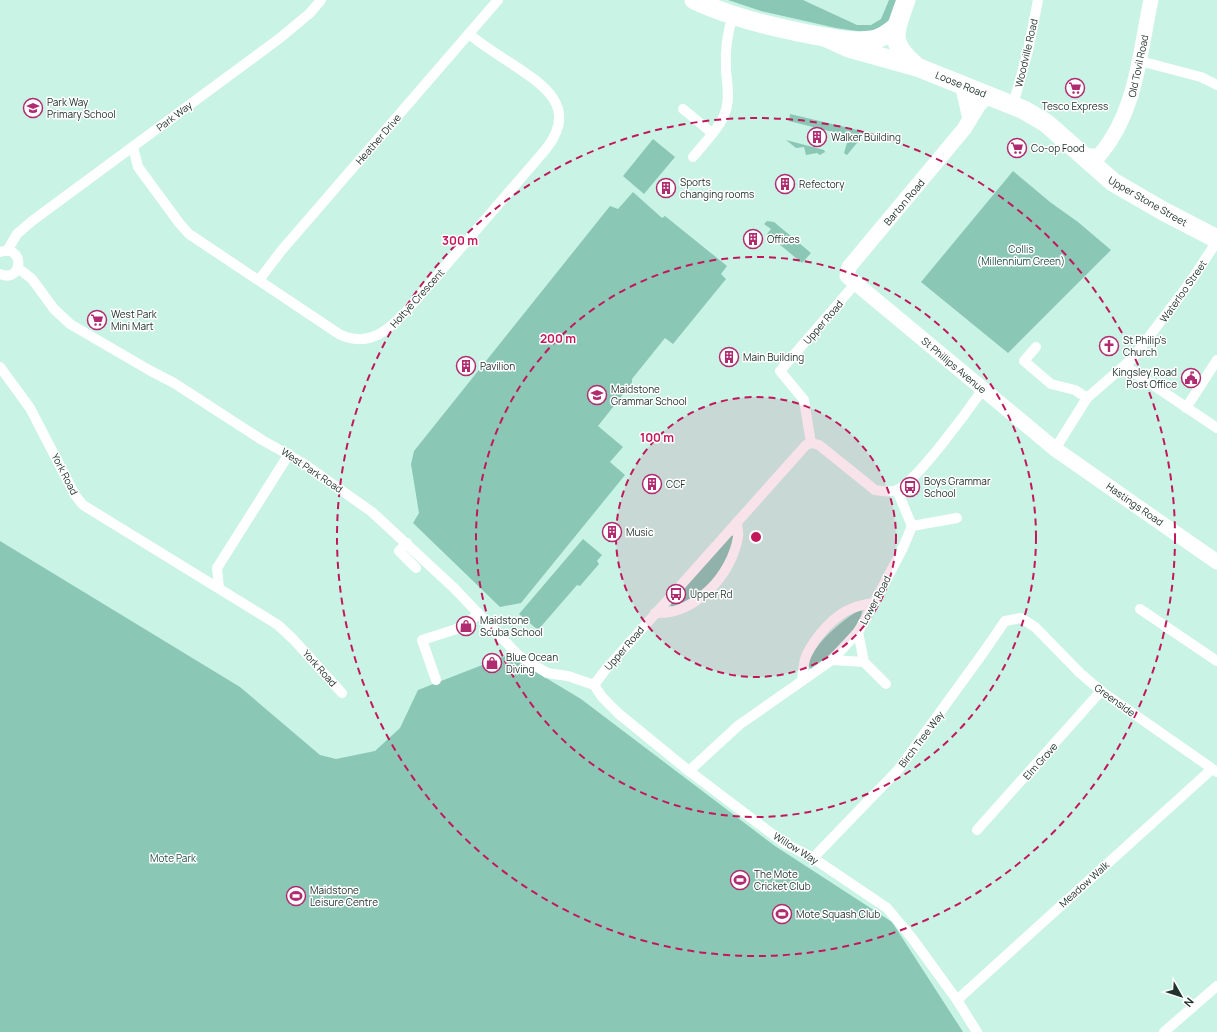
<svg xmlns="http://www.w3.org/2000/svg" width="1217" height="1032" font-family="Manrope,sans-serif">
<rect width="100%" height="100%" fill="#c9f3e5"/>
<!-- green -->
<g fill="#8ac8b5">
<polygon points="728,0 803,0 857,25 871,25 881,19 889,0 898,0 890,19 884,25 874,30 864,32 836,28 761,11"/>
<polygon points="790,114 866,132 847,155 844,153 849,136 789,121"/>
<polygon points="653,139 675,157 644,194 623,176"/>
<polygon points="786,140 824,150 825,152 820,155 817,153 806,155 804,147 796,148"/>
<polygon points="1013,171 1050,202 1078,222 1111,250 1008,353 921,282"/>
<polygon points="633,192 662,218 665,216 727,266 721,274 726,279 673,344 665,338 632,379 632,383 598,426 623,447 610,462 625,475 521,603 500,607 413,523 419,513 411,464 414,451 610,206 618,209"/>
<polygon points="767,221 774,222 811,253 802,263 767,234 771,229 764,224"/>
<path d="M 730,536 L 734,536 C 732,544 730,553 727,561 C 717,583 695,598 673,607 L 670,605 L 681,593 L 679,591 Z"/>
<polygon points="583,539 602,555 597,561 599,564 580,586 577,585 538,630 519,614"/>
<polygon points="0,541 240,687 320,755 336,759 375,751 400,728 418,690 508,655 581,699 775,846 892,922 963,1032 0,1032"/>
<path d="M 860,610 L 862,610 C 863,627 825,659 812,669 L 809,668 C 805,651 845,617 860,610 Z"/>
</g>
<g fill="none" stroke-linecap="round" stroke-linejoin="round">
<!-- street -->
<g stroke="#fff" stroke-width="10">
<polyline points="1140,61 1201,77 1217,85"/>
<polyline points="1013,105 1028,51 1038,0"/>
<polyline points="683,109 712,133"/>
<path d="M 133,147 L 138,167 L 180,224 L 189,234 L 339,334 C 369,349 390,329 409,308 L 546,149 C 580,106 542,84 509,62 C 495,53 481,44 469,34"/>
<path d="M 693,157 C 704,143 721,127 726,110 C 730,97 727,83 726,70 C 725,52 727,33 733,16"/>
<polyline points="7,251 17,234 32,221 280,38 310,13 321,0"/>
<polyline points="18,268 32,279 54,309 70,324 149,370 174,383 262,440 303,463 372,512 454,588 518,655 547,673 568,676 594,685"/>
<path d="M 0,274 C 24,284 25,243 0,252"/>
<polyline points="259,280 281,251 498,0"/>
<polyline points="1036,347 1024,361 1051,384 1075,390 1087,398"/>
<polyline points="1125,366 1217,428"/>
<polyline points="0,367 30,408 75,495 83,505 278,625 293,639 342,693"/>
<polyline points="1186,408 1217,360"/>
<polyline points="811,443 804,400 780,371 855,284"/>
<polyline points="1055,449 1087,398 1133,358 1191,281 1217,241"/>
<polyline points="912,526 957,518"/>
<polyline points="407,543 399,551 416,568"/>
<polyline points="219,588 217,568 289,454"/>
<polyline points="1140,609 1217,661"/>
<path d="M 655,613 C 696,615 732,574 738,537 C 739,532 737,527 737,522"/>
<polyline points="858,632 864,662 886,684"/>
<polyline points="832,660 864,662"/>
<polyline points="436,680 422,640 466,626 478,613"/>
<path d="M 802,681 C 803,672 803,662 807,654 C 816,636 834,615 853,608 C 859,605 867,604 874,603"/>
<path d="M 594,685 L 606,669 L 806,445 L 811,443 L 819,445 L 875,490 C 882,491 890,493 897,490 C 917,481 969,409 983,389"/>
<polyline points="594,685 602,697 619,714 689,771 784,843 813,858 887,908 912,938 957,1000 977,1032"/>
<polyline points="689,771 739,725 832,660 858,632 867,616 902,550 912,526 897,490"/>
<polyline points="977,830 1101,691"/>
<polyline points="813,858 898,770 983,653 1005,621 1021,618 1035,627 1080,673 1101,691 1217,772"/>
<polyline points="957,1000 1212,769"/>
<polyline points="1164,1032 1217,986"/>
</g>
<!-- secondary -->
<g stroke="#fff" stroke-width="15">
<polyline points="962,84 970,119"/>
<polyline points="988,95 978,106 964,129 849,267 847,276 1055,449 1217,562"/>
<path d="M 1083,156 L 1099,156 C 1137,111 1139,55 1151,0"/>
</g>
<!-- highway -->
<g stroke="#fff" stroke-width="19">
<path d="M 694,0 C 730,17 769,26 808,34 C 829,38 852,43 872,40 C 882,39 889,32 896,27"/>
<path d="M 906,0 C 895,32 887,41 916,66"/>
<polyline points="827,38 849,48 917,67 1024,110 1046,123 1113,182 1163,211 1217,239"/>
</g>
</g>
<!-- distance rings -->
<circle cx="756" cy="537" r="140" fill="#c2185b" fill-opacity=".12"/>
<g fill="none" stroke="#c2185b" stroke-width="2" stroke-dasharray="7 5">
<circle cx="756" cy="537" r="140"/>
<circle cx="756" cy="537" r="280"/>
<circle cx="756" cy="537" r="419"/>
</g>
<!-- icons -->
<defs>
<symbol id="supermarket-ring" viewBox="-11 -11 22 22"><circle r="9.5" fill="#fff" stroke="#b12b71" stroke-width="1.5"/><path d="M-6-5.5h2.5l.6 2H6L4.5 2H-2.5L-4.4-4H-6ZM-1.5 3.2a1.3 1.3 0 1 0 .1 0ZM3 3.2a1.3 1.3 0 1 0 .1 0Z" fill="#b12b71"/></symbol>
<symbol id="school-ring" viewBox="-11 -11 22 22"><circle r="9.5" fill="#fff" stroke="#b12b71" stroke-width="1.5"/><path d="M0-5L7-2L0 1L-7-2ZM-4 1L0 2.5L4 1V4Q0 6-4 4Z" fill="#b12b71"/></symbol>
<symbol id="building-ring" viewBox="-11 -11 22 22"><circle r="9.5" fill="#fff" stroke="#b12b71" stroke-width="1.5"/><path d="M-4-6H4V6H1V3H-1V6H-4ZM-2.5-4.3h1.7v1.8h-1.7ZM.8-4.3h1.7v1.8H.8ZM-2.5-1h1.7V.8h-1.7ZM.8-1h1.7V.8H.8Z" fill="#b12b71"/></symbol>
<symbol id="church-ring" viewBox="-11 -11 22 22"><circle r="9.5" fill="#fff" stroke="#b12b71" stroke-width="1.5"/><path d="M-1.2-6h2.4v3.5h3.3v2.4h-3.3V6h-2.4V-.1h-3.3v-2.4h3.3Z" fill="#b12b71"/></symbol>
<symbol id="civic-ring" viewBox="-11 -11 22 22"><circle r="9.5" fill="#fff" stroke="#b12b71" stroke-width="1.5"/><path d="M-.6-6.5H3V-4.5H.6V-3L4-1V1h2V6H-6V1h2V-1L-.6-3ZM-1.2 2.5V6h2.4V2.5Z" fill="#b12b71"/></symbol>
<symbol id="bus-ring" viewBox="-11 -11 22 22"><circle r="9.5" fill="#fff" stroke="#b12b71" stroke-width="1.5"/><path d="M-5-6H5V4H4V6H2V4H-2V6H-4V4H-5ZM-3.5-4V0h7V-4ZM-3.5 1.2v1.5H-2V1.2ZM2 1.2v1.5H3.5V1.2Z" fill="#b12b71"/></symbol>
<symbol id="shop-ring" viewBox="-11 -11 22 22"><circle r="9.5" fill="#fff" stroke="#b12b71" stroke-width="1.5"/><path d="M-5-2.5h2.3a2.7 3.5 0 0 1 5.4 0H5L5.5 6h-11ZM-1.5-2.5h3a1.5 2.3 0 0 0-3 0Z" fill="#b12b71"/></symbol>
<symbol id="stadium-ring" viewBox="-11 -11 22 22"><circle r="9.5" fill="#fff" stroke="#b12b71" stroke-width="1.5"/><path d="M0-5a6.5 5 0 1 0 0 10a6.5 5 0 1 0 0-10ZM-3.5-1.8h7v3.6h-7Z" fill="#b12b71"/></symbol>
</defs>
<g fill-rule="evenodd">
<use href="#supermarket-ring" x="1064" y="77" width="22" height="22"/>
<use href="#school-ring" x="22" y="97" width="22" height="22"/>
<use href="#building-ring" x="806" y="126" width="22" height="22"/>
<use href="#supermarket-ring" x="1006" y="137" width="22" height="22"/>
<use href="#building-ring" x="774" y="173" width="22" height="22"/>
<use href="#building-ring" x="655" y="177" width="22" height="22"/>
<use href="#building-ring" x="742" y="228" width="22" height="22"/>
<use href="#supermarket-ring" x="86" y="309" width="22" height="22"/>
<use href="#church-ring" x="1098" y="335" width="22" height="22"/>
<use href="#building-ring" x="718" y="346" width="22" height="22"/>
<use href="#building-ring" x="455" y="355" width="22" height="22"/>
<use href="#civic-ring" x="1180" y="367" width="22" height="22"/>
<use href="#school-ring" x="586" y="384" width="22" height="22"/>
<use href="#building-ring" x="641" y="473" width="22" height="22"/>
<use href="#bus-ring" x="899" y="476" width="22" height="22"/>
<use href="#building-ring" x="601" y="521" width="22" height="22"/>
<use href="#bus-ring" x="665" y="583" width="22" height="22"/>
<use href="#shop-ring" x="455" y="615" width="22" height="22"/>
<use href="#shop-ring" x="481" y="652" width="22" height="22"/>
<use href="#stadium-ring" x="729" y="869" width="22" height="22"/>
<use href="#stadium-ring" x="285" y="885" width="22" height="22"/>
<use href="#stadium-ring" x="771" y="903" width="22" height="22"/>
</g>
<g text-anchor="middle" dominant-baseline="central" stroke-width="3" stroke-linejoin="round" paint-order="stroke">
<!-- street labels -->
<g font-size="10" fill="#22332e" stroke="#fff">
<text transform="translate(1026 53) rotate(-77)">Woodville Road</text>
<text transform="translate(1138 66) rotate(-78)">Old Tovil Road</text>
<text transform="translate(961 84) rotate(22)">Loose Road</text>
<text transform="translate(174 116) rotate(-37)">Park Way</text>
<text transform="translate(378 139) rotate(-49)">Heather Drive</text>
<text transform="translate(1148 201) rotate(30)">Upper Stone Street</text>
<text transform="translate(904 202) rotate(-50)">Barton Road</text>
<text transform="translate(1183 291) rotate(-55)">Waterloo Street</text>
<text transform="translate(417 298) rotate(-48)">Holtye Crescent</text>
<text transform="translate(823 322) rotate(-49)">Upper Road</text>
<text transform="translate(954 365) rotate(40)">St Phillips Avenue</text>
<text transform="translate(312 470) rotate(34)">West Park Road</text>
<text transform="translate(65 474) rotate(63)">York Road</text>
<text transform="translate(1135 504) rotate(35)">Hastings Road</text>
<text transform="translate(875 600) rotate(-62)">Lower Road</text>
<text transform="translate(624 648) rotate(-49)">Upper Road</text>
<text transform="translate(320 668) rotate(48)">York Road</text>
<text transform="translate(1115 700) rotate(36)">Greenside</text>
<text transform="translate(921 739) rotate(-53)">Birch Tree Way</text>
<text transform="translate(1040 761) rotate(-48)">Elm Grove</text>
<text transform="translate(796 848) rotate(32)">Willow Way</text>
<text transform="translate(1084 884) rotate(-42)">Meadow Walk</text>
</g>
<!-- poi labels -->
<g font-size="10" fill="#22332e" stroke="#fff" text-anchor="start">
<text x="47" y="102">Park Way<tspan x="47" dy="12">Primary School</tspan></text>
<text x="1075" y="106" text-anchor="middle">Tesco Express</text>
<text x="831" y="137">Walker Building</text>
<text x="1031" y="148">Co-op Food</text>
<text x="680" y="182">Sports<tspan x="680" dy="12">changing rooms</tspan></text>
<text x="799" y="184">Refectory</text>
<text x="767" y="239">Offices</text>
<text x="111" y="314">West Park<tspan x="111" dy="12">Mini Mart</tspan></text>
<text x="1123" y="340">St Philip's<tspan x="1123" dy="12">Church</tspan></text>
<text x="743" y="357">Main Building</text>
<text x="480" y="366">Pavilion</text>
<text x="1177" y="372" text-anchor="end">Kingsley Road<tspan x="1177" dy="12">Post Office</tspan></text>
<text x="611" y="389">Maidstone<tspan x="611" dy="12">Grammar School</tspan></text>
<text x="924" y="481">Boys Grammar<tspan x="924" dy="12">School</tspan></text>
<text x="666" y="484">CCF</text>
<text x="626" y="532">Music</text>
<text x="690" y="594">Upper Rd</text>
<text x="480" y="620">Maidstone<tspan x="480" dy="12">Scuba School</tspan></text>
<text x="506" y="657">Blue Ocean<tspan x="506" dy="12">Diving</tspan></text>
<text x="754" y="874">The Mote<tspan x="754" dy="12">Cricket Club</tspan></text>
<text x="310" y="890">Maidstone<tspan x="310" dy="12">Leisure Centre</tspan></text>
<text x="796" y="914">Mote Squash Club</text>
</g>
<!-- park labels -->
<g font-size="10" fill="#1e4e42" stroke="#fff">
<text x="1021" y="249">Collis<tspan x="1021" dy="12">(Millennium Green)</tspan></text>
<text x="173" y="858">Mote Park</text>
</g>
</g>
<circle cx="756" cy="537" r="6" fill="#c2185b" stroke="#fff" stroke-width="2"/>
<g font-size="12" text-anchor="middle" font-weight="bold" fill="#c2185b" stroke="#fff" stroke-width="3" stroke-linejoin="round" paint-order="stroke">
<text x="460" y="245">300 m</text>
<text x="558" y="343">200 m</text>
<text x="657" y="442">100 m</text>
</g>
<!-- north arrow -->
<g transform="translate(1181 996) rotate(129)" stroke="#ffffff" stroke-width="3" paint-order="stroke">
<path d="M0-3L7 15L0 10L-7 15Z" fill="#22332e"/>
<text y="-6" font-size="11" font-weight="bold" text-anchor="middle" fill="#22332e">N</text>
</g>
</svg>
